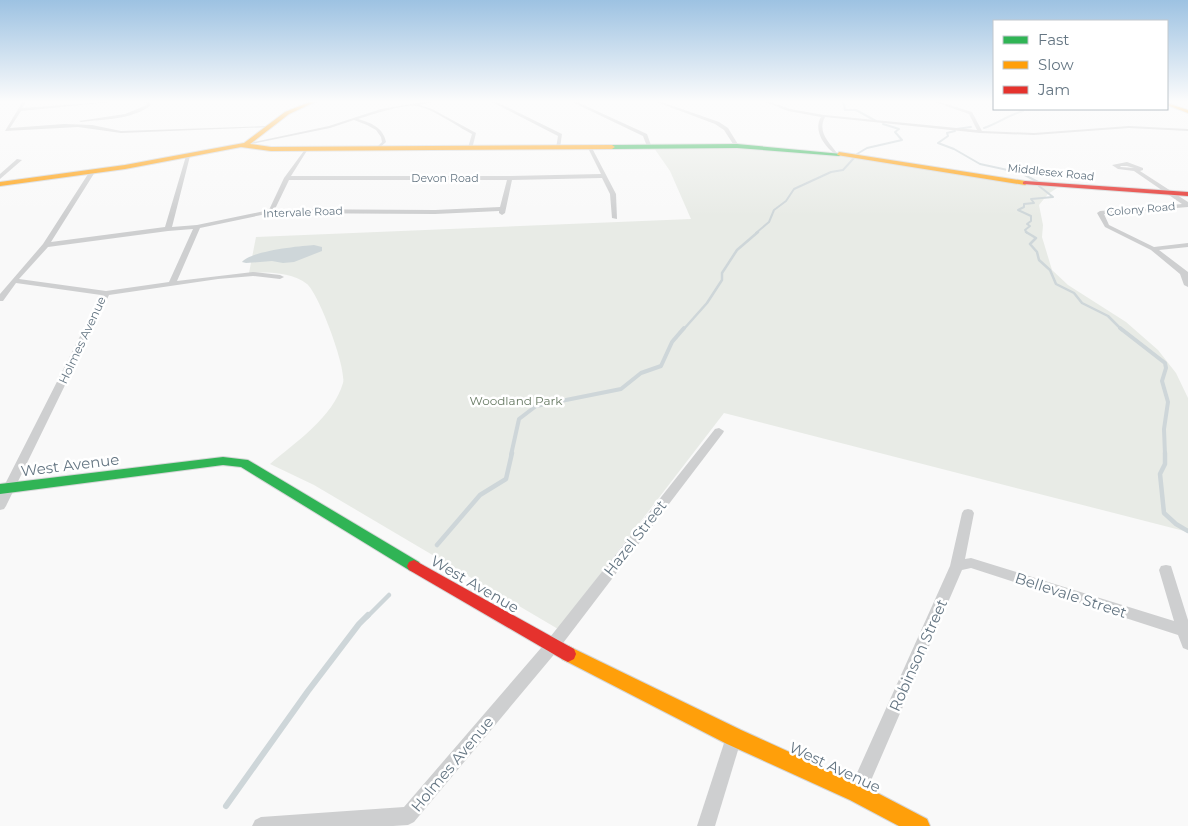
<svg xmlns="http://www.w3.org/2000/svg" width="1188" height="826" font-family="Montserrat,sans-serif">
<rect width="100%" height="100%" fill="#f9f9f9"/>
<!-- green -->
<path fill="#e8ebe6" d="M 654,148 L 743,148 L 834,153 L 1057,188 L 1048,194 L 1039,205 L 1043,225 L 1042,237 L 1052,270 L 1068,285 L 1126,322 L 1158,350 L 1176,373 L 1188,398 L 1188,532 L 724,413 L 558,629 L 314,485 L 270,464 C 296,442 333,417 343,383 C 347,369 319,294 307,284 C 292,272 267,272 249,273 L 256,237 L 691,219 L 670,171 Z"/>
<!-- water -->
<path fill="#ced6d9" d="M 314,245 L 322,247 L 322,251 L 294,262 L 283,263 L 272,261 L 246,263 L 242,262 C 250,251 300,246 314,245 Z"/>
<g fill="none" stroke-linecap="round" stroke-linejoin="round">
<!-- stream-far4 -->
<g stroke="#ced6d9" stroke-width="2">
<polyline points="841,101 844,104 845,110 856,110 876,121"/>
<path d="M 984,128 C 998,123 1009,115 1023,111 L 1018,109"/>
<polyline points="956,129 971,127"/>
<polyline points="955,131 947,133 948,136 938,143 954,149 980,164 1021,173 1038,182"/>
<polyline points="857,154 867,148 902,140 895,132 899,129 883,124"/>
<polyline points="756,233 769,222 774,210 786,201 794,189 831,172 843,170 854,158"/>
<polyline points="1027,233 1025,230 1030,226 1027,224 1031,221 1031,216 1018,210 1024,207 1024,204 1034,203 1031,199 1053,197 1039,186"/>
</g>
<!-- stream-far3 -->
<g stroke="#ced6d9" stroke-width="2.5">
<polyline points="1026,232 1036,238 1030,244 1037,252 1039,260 1050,270 1056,284 1074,293 1082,303 1108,316 1122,330"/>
<polyline points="683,330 707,303 722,280 722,273 737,250 758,232"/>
</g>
<!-- stream-far2 -->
<g stroke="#ced6d9" stroke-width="4">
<polyline points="1120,328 1165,363 1166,368 1162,381 1168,402 1164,429 1165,455"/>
<polyline points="511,455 519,419 536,406 621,389 641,373 661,366 672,342 684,328"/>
</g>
<!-- stream-far1 -->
<g stroke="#ced6d9" stroke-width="4.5">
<polyline points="1165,453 1165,464 1160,474 1164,513 1176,524 1188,531"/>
<polyline points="437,545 480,495 506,479 512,453"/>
<polyline points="367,617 389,595"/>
</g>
<!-- stream -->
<polyline stroke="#ced6d9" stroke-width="6" points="226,806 308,691 359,624 368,615"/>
<defs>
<g id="fast">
<polygon points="737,144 842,154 839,156 737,148 612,149 609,147 612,145"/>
<polygon points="223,457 248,460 419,562 421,566 419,570 414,572 409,570 241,467 223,465 0,494 0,484"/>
</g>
<g id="slow">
<polygon points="312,101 317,101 289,114 250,144 271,147 612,145 615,147 612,149 271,151 241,147 125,169 0,186 0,182 125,165 244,143 285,112"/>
<polygon points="1167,103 1188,110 1188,113 1167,105"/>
<polygon points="839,152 1025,181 1028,183 1025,185 837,155"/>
<polygon points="568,646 741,730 864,786 927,819 930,826 899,826 850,800 727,744 562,659 560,654 562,649"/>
</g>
<g id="jam">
<polygon points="1025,181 1188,192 1188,196 1023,184 1023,182"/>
<polygon points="414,560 574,649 576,654 574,659 568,662 562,659 409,570 407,566 409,562"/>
</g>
</defs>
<!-- fast casing -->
<use href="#fast" stroke="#d5d6d7" stroke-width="2"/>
<!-- slow casing -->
<use href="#slow" stroke="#d5d6d7" stroke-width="2"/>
<!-- jam casing -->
<use href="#jam" stroke="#d5d6d7" stroke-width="2"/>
<!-- street -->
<g fill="#cecfd0" fill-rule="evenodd">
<polygon points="23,101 27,101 22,108 121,101 21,111 10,128 64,124 92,125 121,131 269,126 271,127 121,133 78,127 5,131"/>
<path d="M 140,101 L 149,101 L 151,105 C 132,120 104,119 81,122 L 79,121 L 125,114 L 147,105 L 146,103 Z"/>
<path d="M 429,101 L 437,101 L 420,105 L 432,109 L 476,133 L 472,149 L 468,148 L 472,134 C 458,127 430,107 416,106 C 403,104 371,115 358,119 C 371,123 383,127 386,142 L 378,149 L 376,148 L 382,142 L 381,137 L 376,130 L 367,125 L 354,120 L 330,128 L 246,145 L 244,144 L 329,126 L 381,109 Z"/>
<polygon points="490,101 495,101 562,134 560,148 558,149 556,148 558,136"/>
<polygon points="570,101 575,101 647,134 652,148 648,149 643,136"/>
<polygon points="654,101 659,101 719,122 728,128 739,146 735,147 724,130 715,124"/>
<path d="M 763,101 L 768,101 L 790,109 L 824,115 L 977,130 L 969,114 L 932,101 L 937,101 L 972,112 L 982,131 L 1034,133 L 1129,126 L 1188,129 L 1188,131 L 1129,128 L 1034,135 L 980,133 L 825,117 C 817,132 829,142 837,153 L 835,154 C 824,146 813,130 821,117 L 788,111 Z"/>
<path d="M 590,147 L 592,148 L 616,194 L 617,219 L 612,218 L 610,194 L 602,178 L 512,180 L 505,213 L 502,215 L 499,213 L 499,211 L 435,214 L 271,213 L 200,228 L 177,281 L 253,272 L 280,275 L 284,277 L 280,279 L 253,276 L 218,279 L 109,295 L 6,506 L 4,509 L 0,510 L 0,494 L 101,295 L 16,283 L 3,301 L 0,301 L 0,294 L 43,244 L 90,171 L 95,172 L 51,242 L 165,227 L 186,156 L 188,155 L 190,156 L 172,227 L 197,225 L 269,210 L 284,178 L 306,148 L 308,149 L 291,176 L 510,176 L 601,174 L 588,148 ZM 289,180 L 507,180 L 500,207 L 435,210 L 275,209 ZM 193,229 L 169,282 L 106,291 L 19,279 L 48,247 L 168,231 Z"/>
<polygon points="17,159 22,160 0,179 0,174"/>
<path d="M 1127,162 L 1143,168 L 1143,170 L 1140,171 L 1188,202 L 1188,207 L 1104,214 L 1109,225 L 1154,247 L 1188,243 L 1188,247 L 1159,250 L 1188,272 L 1188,287 L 1184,285 L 1180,274 L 1151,250 L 1105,227 L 1097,213 L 1100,211 L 1182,204 L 1134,171 L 1118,169 L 1112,165 ZM 1120,166 L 1127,166 L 1134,168 L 1121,167 Z"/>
<polygon points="719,428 724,431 723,433 557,651 414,822 408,825 393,826 252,826 255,820 261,817 404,807 547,641 715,429"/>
<polygon points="968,509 972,510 974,513 965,559 971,558 1174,621 1159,570 1161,566 1166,565 1171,566 1188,620 1188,650 1183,648 1178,635 971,568 962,570 863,799 857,802 851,799 848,793 950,566 962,513 964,510"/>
<polygon points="734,729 740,731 742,737 715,826 697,826 726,737 728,731"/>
</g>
<!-- fast -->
<use href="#fast" fill="#30b455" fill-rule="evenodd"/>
<!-- slow -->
<use href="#slow" fill="#ff9f0a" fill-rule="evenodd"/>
<!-- jam -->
<use href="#jam" fill="#e5322d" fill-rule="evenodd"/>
</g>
<!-- sky -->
<linearGradient id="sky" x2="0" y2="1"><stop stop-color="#9dc2e2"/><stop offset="0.47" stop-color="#fcfcfc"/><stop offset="1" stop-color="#fcfcfc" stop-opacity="0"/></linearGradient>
<rect width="1188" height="216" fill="url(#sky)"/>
<g text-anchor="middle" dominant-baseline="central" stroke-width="5" stroke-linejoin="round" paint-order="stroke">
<!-- far-street labels -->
<g font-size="11" fill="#657683" stroke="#fff">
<text transform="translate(1051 172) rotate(6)">Middlesex Road</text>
<text x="445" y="178">Devon Road</text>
<text transform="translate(1141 209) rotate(-5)">Colony Road</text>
<text transform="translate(303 212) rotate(-2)">Intervale Road</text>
</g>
<!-- street labels -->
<g font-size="12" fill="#657683" stroke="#fff">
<text transform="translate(82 340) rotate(-65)">Holmes Avenue</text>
</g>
<!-- park labels -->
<g font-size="12" fill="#687a64" stroke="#fff">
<text x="516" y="400">Woodland Park</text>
</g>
<!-- near-street labels -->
<g font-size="15" fill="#657683" stroke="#fff">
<text transform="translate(70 465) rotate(-7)">West Avenue</text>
<text transform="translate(635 538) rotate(-52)">Hazel Street</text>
<text transform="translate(475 584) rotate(30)">West Avenue</text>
<text transform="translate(1071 595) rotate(18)">Bellevale Street</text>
<text transform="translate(918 655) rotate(-66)">Robinson Street</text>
<text transform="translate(452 764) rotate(-50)">Holmes Avenue</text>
<text transform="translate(835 767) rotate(25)">West Avenue</text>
</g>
</g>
<!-- legend -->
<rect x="993" y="20" width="175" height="90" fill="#ffffff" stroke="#c1c8cd"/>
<rect x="1003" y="36" width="25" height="8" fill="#30b455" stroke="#c1c8cd"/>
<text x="1038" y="45" font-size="15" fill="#657683">Fast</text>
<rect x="1003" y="61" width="25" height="8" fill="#ff9f0a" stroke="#c1c8cd"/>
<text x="1038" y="70" font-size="15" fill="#657683">Slow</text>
<rect x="1003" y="86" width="25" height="8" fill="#e5322d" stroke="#c1c8cd"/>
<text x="1038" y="95" font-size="15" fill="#657683">Jam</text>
</svg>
